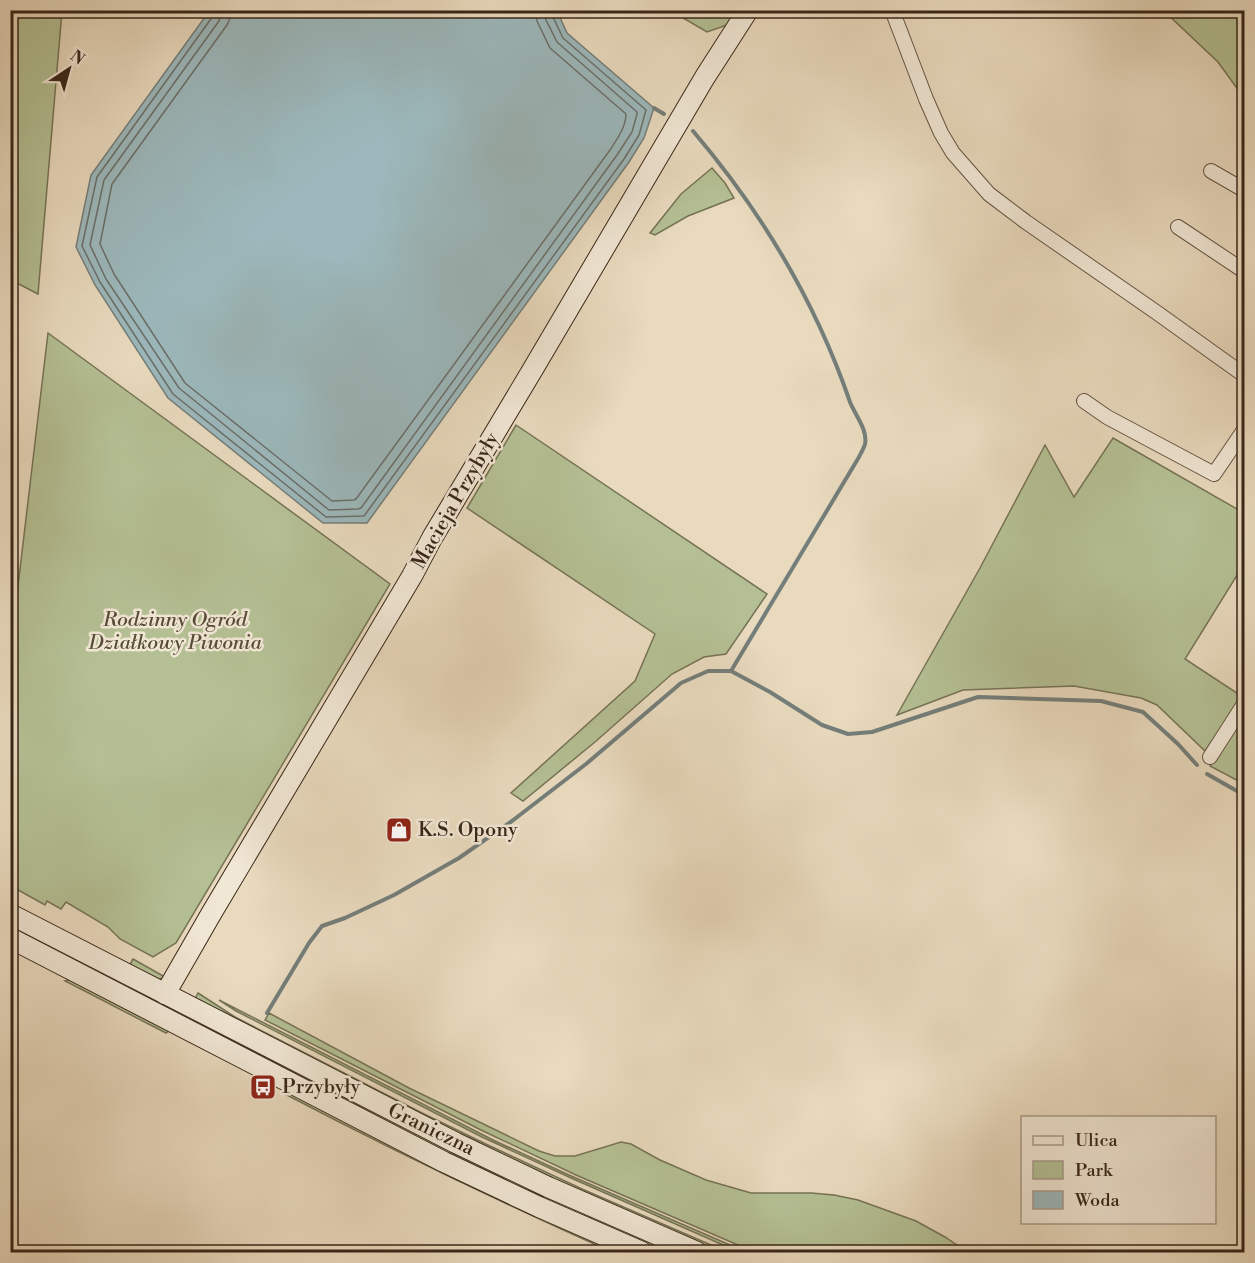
<svg xmlns="http://www.w3.org/2000/svg" width="1255" height="1263" font-family="'Libre Bodoni',serif">
<rect width="100%" height="100%" fill="#e9dabe"/>
<filter id="stains"><feTurbulence type="fractalNoise" baseFrequency=".00333" numOctaves="4"/><feColorMatrix values="0 0 0 0 .2 0 0 0 0 .09 0 0 0 0 .02 0 0 0 .5 -.17"/></filter>
<radialGradient id="worn" r=".72"><stop offset=".6" stop-color="#630" stop-opacity="0"/><stop offset="1" stop-color="#630" stop-opacity=".3"/></radialGradient>
<!-- green -->
<g fill="#b4c094" stroke="#767356" stroke-width="1.5">
<polygon points="10,11 62,11 38,294 11,280"/>
<polygon points="666,11 738,11 730,24 707,32 678,15"/>
<polygon points="1164,11 1244,11 1244,98 1218,62"/>
<polygon points="712,168 725,183 734,198 688,216 655,235 650,233 681,194"/>
<polygon points="48,333 390,584 176,943 153,957 120,939 108,927 66,902 61,909 47,901 45,905 11,886 11,645"/>
<polygon points="516,425 767,594 726,654 704,657 672,674 595,742 523,801 511,793 635,681 655,634 467,508"/>
<polygon points="1113,438 1244,513 1244,564 1185,659 1243,697 1205,751 1157,705 1141,698 1074,686 963,690 897,715 980,568 1045,445 1074,497"/>
<polygon points="1244,712 1244,784 1210,766"/>
<polygon points="10,923 180,1011 177,1016 11,930"/>
<path d="M 133,959 L 165,977 C 153,984 140,971 130,964 Z"/>
<polygon points="68,980 73,980 170,1030 166,1033 65,981"/>
<polygon points="198,993 235,1017 422,1113 490,1146 582,1189 727,1252 718,1252 522,1166 194,1001"/>
<polygon points="219,1000 493,1140 569,1175 746,1252 739,1252 571,1178 482,1137 236,1011"/>
<polygon points="269,1013 409,1088 539,1151 555,1156 575,1156 621,1142 631,1144 660,1160 706,1180 751,1193 811,1193 834,1195 858,1200 916,1221 945,1237 967,1252 754,1252 576,1175 481,1130 265,1020"/>
<polygon points="187,1014 678,1252 661,1252 523,1191 184,1020"/>
<path d="M 281,1092 L 291,1094 L 623,1252 L 612,1252 C 500,1202 390,1149 281,1092 Z"/>
</g>
<!-- water -->
<polygon fill="#9cb8bc" stroke="#747e7a" stroke-width="1.5" points="210,10 557,11 567,33 654,108 644,138 629,162 367,523 323,523 168,398 95,285 76,247 91,175"/>
<g fill="none" stroke-linecap="round" stroke-linejoin="round">
<!-- shore -->
<g stroke="#6a6f6a" stroke-width="1.5">
<polyline points="214,10 213,16 97,177 82,246 100,282 173,394 326,517 364,516 624,159 639,135 646,110 563,38 552,15 552,10"/>
<polyline points="222,10 219,21 104,180 90,245 106,279 179,388 329,510 358,509 361,508 617,155 632,132 637,114 637,112 557,42 545,18 544,10"/>
<path d="M 231,10 L 230,18 L 227,25 L 112,184 L 100,244 L 114,274 L 185,383 L 332,501 L 354,500 L 356,499 L 610,150 C 617,139 626,127 626,114 L 550,48 L 537,21 L 535,10"/>
</g>
<!-- stream -->
<g stroke="#747e7a" stroke-width="4">
<polyline points="654,108 664,114"/>
<path d="M 693,131 C 761,211 816,303 850,402 C 855,415 868,430 865,444 C 864,448 861,453 859,457 L 731,671"/>
<polyline points="1207,774 1244,795"/>
<polyline points="267,1013 309,943 322,926 345,918 394,895 459,858 512,821 586,764 681,683 708,671 731,671 770,692 822,725 848,734 872,732 978,697 1101,701 1143,712 1178,744 1197,765"/>
</g>
<defs>
<g id="street">
<polyline points="892,10 926,99 941,133 953,153 989,194 1026,222 1156,312 1244,375"/>
<polyline points="1211,171 1244,190"/>
<polyline points="1178,227 1244,271"/>
<polyline points="1084,401 1107,417 1214,474 1244,430"/>
<polyline points="1210,757 1244,704"/>
</g>
<g id="secondary">
<polyline points="10,914 456,1143 548,1187 697,1252"/>
<polyline points="10,938 444,1162 539,1207 642,1252"/>
<polyline points="165,994 211,914 412,576 432,538 533,369 705,77 748,10"/>
</g>
</defs>
<!-- street casing -->
<use href="#street" stroke="#645342" stroke-width="16"/>
<!-- secondary casing -->
<use href="#secondary" stroke="#382618" stroke-width="22"/>
<!-- street -->
<use href="#street" stroke="#f1e7d5" stroke-width="14"/>
<!-- secondary -->
<use href="#secondary" stroke="#f1e7d5" stroke-width="20"/>
</g>
<!-- icons -->
<defs>
<symbol id="shop-square" viewBox="-11 -11 22 22"><rect x="-9" y="-9" width="18" height="18" rx="4" fill="#8f2418" stroke="#f1e7d5"/><path d="M-5-2.5h2.3a2.7 3.5 0 0 1 5.4 0H5L5.5 6h-11ZM-1.5-2.5h3a1.5 2.3 0 0 0-3 0Z" fill="#fff"/></symbol>
<symbol id="bus-square" viewBox="-11 -11 22 22"><rect x="-9" y="-9" width="18" height="18" rx="4" fill="#8f2418" stroke="#f1e7d5"/><path d="M-5-6H5V4H4V6H2V4H-2V6H-4V4H-5ZM-3.5-4V0h7V-4ZM-3.5 1.2v1.5H-2V1.2ZM2 1.2v1.5H3.5V1.2Z" fill="#fff"/></symbol>
</defs>
<g fill-rule="evenodd">
<use href="#shop-square" x="384" y="815" width="30" height="30"/>
<use href="#bus-square" x="248" y="1072" width="30" height="30"/>
</g>
<g text-anchor="middle" dominant-baseline="central" stroke-width="5" stroke-linejoin="round" paint-order="stroke">
<!-- street labels -->
<g font-size="20" fill="#382618" stroke="#f1e7d5">
<text transform="translate(456 501) rotate(-60)">Macieja Przybyły</text>
<text transform="translate(431 1130) rotate(26)">Graniczna</text>
</g>
<!-- park labels -->
<g font-size="20" font-style="italic" fill="#574c37" stroke="#f1e7d5">
<text x="175" y="620">Rodzinny Ogród<tspan x="175" dy="23">Działkowy Piwonia</tspan></text>
</g>
<!-- poi labels -->
<g font-size="20" fill="#382618" stroke="#f1e7d5" text-anchor="start">
<text x="418" y="830">K.S. Opony</text>
<text x="282" y="1087">Przybyły</text>
</g>
</g>
<!-- margin -->
<rect width="1255" height="1263" fill="none" stroke="#e9dabe" stroke-width="36"/>
<rect x="12" y="12" width="1231" height="1239" fill="none" stroke="#382618" stroke-width="3"/>
<rect x="18" y="18" width="1219" height="1227" fill="none" stroke="#382618" stroke-width="1.5"/>
<!-- legend -->
<rect x="1021" y="1116" width="195" height="108" fill="#f1e7d5" stroke="#a79a89" stroke-width="1.5"/>
<rect x="1033" y="1136" width="30" height="9" fill="#f1e7d5" stroke="#a79a89" stroke-width="1.5"/>
<text x="1075" y="1146" font-size="18" fill="#382618">Ulica</text>
<rect x="1033" y="1161" width="30" height="18" fill="#b4c094" stroke="#a79a89" stroke-width="1.5"/>
<text x="1075" y="1176" font-size="18" fill="#382618">Park</text>
<rect x="1033" y="1191" width="30" height="18" fill="#9cb8bc" stroke="#a79a89" stroke-width="1.5"/>
<text x="1075" y="1206" font-size="18" fill="#382618">Woda</text>
<!-- north arrow -->
<g transform="translate(69 69) rotate(36)" stroke="#f1e7d5" stroke-width="4.5" paint-order="stroke">
<path d="M0-4.5L10 22L0 15L-10 22Z" fill="#382618"/>
<text y="-9" font-size="16" font-weight="bold" text-anchor="middle" fill="#382618">N</text>
</g>
<rect width="100%" height="100%" filter="url(#stains)"/>
<rect width="100%" height="100%" fill="url(#worn)"/>
</svg>
